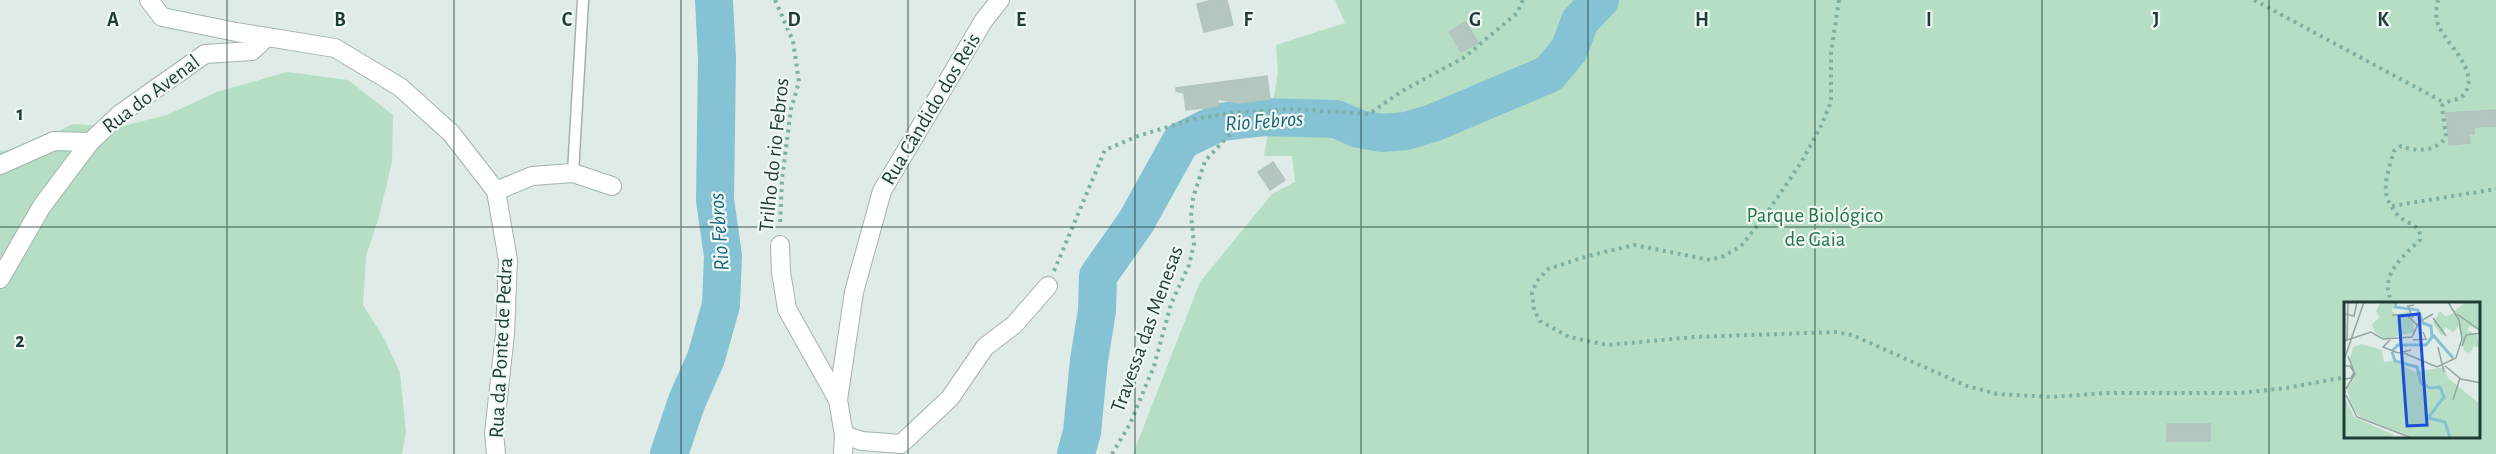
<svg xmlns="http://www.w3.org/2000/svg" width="2496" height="454" font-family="'Alegreya Sans',sans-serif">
<rect width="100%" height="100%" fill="#dfebe7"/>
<!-- green -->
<g fill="#b6dec4" fill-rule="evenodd">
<path d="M 1335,0 L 2496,0 L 2496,454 L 1133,454 L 1200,282 L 1272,194 L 1295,182 L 1292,156 L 1264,156 L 1278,73 L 1276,45 L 1345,23 ZM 2346,304 L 2480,304 L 2480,438 L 2346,438 Z"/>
<polygon points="287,72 348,80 393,115 392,162 378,220 366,256 363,305 385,340 400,373 406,432 402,454 0,454 0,151 23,148 73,124 119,127 167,115 217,92"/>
</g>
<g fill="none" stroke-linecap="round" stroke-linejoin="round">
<!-- river -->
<g stroke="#84c2d4" stroke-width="38">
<polyline points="669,454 687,401 706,358 721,305 723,256 715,200 717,59 714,0"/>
<polyline points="1076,454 1082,432 1089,360 1097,311 1098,276 1136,222 1181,141 1220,122 1264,117 1336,119 1359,129 1382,133 1406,131 1433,123 1549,74 1569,50 1580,21 1600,0"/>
</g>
</g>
<!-- building -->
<g fill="#b4c6c0" stroke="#b1c5be" stroke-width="1.5">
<polygon points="1213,0 1227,0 1233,25 1204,32 1197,4"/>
<polygon points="1466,22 1478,43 1461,52 1449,32"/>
<polygon points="1267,76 1270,99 1238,103 1218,99 1218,106 1186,110 1184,93 1176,91 1176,88"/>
<polygon points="2496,110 2496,126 2474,127 2474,134 2469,134 2470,143 2449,145 2446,113"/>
<polygon points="1273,162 1285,180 1270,190 1258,172"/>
<rect x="2167" y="424" width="43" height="17"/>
</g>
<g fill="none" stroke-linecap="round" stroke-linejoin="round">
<defs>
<polyline id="service" points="573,173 583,0"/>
<g id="minor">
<polyline points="0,165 54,141 90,142"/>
<polyline points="496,191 532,176 573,173 612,186"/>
<polyline points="780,245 781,272 787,309 838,400 844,435 843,454"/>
<polyline points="0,279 42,206 90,142 120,114 205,54 252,51 267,37"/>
<polyline points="838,400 854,292 882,191 984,20 1000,0"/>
<polyline points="844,435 862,441 901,444 950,398 985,347 1014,325 1048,286"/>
</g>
<polyline id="tertiary" points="149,0 162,17 236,32 335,48 400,87 451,133 496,191 508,260 505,334 494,433 496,454"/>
</defs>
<!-- service casing -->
<use href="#service" stroke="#a2b3ae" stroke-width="13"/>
<!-- minor casing -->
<use href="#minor" stroke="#a2b3ae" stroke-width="20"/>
<!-- tertiary casing -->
<use href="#tertiary" stroke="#a2b3ae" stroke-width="20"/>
<!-- path -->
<g stroke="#7eb1a4" stroke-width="4" stroke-dasharray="3 4.5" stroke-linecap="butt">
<polyline points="775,0 793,41 799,82 791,109 782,179 780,226"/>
<polyline points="1839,0 1831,52 1831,102 1821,126 1802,161 1765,216 1741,246 1724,256 1710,260 1634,245 1588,256 1548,269 1537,281 1532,293 1534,310 1540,321 1569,337 1607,345 1694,337 1835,332 1852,335 1967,386 1997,394 2052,397 2106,393 2240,393 2286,388 2346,377"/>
<polyline points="2254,0 2445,103"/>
<polyline points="2392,206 2496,189"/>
<polyline points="1054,271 1105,150 1138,136 1194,119 1232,113 1294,109 1369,114 1402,91 1465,57 1517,13 1523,0"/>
<path d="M 2394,304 C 2375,279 2404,255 2420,240 C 2422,225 2409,225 2400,217 C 2396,214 2391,207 2389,202 C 2381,188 2390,165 2394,151 L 2401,146 C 2416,152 2436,152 2446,137 L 2442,106 C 2448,98 2460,102 2465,93 C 2479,71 2448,45 2439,27 C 2435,19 2436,9 2438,0"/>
<polyline points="1112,454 1130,424 1154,366 1171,304 1189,265 1194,244 1191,216 1193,198 1205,161 1230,134 1232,113"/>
</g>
<!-- service -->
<use href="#service" stroke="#fff" stroke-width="10"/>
<!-- minor -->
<use href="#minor" stroke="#fff" stroke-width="18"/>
<!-- tertiary -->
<use href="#tertiary" stroke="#fff" stroke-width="18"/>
</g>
<!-- grid -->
<path fill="none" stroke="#1f3c36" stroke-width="1.5" stroke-opacity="0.55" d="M 227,0 L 227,454M 454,0 L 454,454M 681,0 L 681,454M 908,0 L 908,454M 1135,0 L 1135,454M 1361,0 L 1361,454M 1588,0 L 1588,454M 1815,0 L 1815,454M 2042,0 L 2042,454M 2269,0 L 2269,454M 0,227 L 2496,227"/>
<g text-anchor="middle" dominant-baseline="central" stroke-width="4.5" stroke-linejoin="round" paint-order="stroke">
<!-- street labels -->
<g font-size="21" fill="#1f3c36" stroke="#f0f8f4">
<text transform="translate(151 94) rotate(-37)">Rua do Avenal</text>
<text transform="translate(931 109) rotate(-59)">Rua Cândido dos Reis</text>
<text transform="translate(774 155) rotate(-84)">Trilho do rio Febros</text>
<text transform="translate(1147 329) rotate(-70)">Travessa das Menesas</text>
<text transform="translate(501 348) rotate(-87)">Rua da Ponte de Pedra</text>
</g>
<!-- park labels -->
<g font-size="21" fill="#28754b" stroke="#f0f8f4">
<text x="1815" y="215">Parque Biológico<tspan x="1815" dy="24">de Gaia</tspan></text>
</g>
<!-- water labels -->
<g font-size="22" font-style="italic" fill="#17637a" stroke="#f0f8f4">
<text transform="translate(1264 121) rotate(-4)">Rio Febros</text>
<text transform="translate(719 232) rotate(-94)">Rio Febros</text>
</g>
</g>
<!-- overview -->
<g transform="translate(2344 302)">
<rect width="136" height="136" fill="#dfebe7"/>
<path d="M 37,0 L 50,0 L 48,9 L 53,12 L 66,9 L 71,30 L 41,37 L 31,30 L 28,22 L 36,15 L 32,9 ZM 122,0 L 136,2 L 136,29 L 126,24 L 123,28 L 133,33 L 136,46 L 130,44 L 126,51 L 120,49 L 115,24 L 109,30 L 101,25 L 98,34 L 89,21 L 96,9 L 101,14 L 106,13 ZM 17,42 L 38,48 L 40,60 L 50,59 L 71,70 L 100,65 L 104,76 L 136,102 L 136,136 L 71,136 L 16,115 L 7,103 L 3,87 L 10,77 L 6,56 L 9,45 ZM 0,95 L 10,115 L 50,133 L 42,136 L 0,136 Z" fill="#b6dec4"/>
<path fill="none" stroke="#84c2d4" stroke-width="3" d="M 88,32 L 109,56M 48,49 L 54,43 L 82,43 L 88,35 L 87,24 L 79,21 L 74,8 L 51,5 L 52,0M 48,50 L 51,59 L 73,65 L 77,81 L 86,86 L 96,85M 96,85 L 100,95 L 84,116 L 101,120 L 106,136"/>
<path fill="none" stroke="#92a5a0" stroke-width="1.5" d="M 1,12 L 10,14 L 13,0M 113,12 L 137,29M 48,13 L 63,13 L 74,24M 69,16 L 64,4 L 70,3M 89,16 L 102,34M 3,38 L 4,0M 46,38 L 39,45 L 54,51 L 67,48M 69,38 L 82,37 L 79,30M 0,39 L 27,30 L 39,37 L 68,35 L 75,20 L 89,12M 118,44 L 122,33 L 137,31M 94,45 L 100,70M 60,51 L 93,65 L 112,56 L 118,37 L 115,18 L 104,0M 0,58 L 20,0M 0,64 L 6,64 L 10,70 L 7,76 L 0,77M 101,64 L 117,77 L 137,81M 2,87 L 11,72 L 4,54M 2,93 L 13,115 L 68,136M 109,98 L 116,76"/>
<path fill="#1d4ed8" fill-opacity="0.15" stroke="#1d4ed8" stroke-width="3" d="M 75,12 L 83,123 L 63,124 L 55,14 Z"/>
<rect width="136" height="136" fill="none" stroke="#1f3c36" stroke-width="3"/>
</g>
<g font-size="20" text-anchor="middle" font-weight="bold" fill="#1f3c36" stroke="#f0f8f4" stroke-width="4.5" stroke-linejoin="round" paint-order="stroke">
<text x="113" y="26">A</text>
<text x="340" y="26">B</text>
<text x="567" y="26">C</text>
<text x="794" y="26">D</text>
<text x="1021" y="26">E</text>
<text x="1248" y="26">F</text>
<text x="1475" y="26">G</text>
<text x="1702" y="26">H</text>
<text x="1929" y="26">I</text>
<text x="2156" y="26">J</text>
<text x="2383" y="26">K</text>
<text x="20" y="120">1</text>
<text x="20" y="347">2</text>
</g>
</svg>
